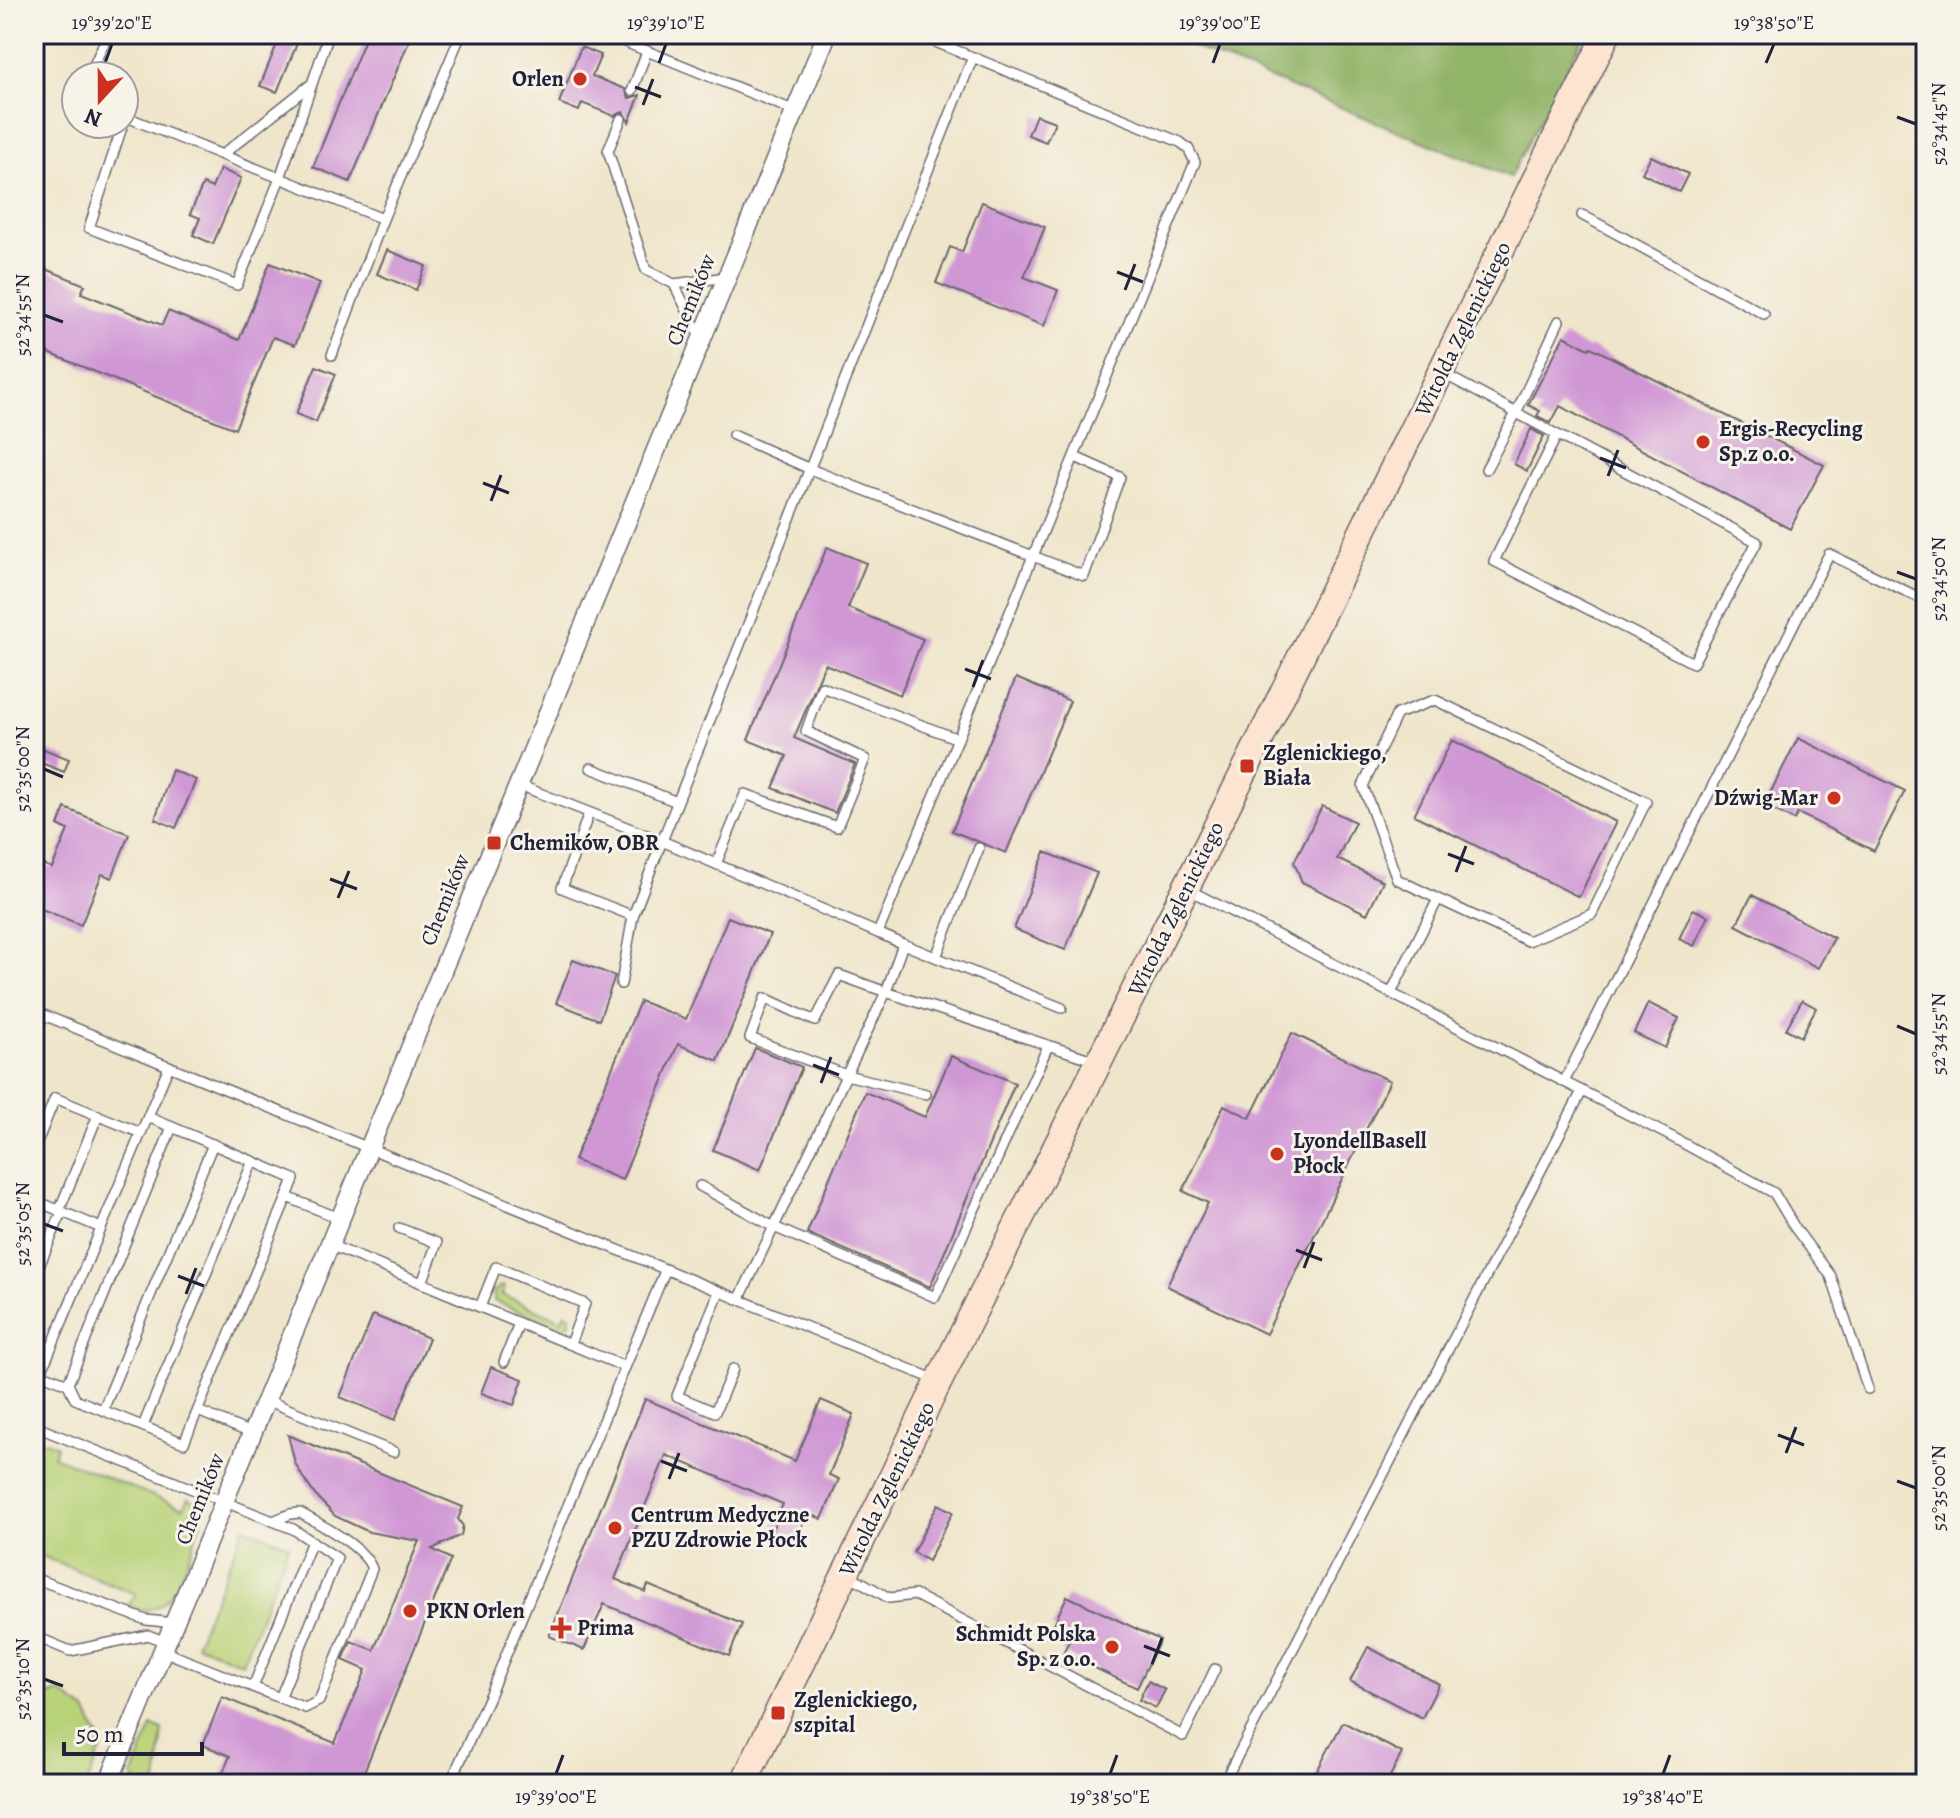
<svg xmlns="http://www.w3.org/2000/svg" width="1960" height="1818" font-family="Alegreya,serif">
<rect width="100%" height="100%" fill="#f7f3e8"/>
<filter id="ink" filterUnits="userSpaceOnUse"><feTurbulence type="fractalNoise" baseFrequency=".0125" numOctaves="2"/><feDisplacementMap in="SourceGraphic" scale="16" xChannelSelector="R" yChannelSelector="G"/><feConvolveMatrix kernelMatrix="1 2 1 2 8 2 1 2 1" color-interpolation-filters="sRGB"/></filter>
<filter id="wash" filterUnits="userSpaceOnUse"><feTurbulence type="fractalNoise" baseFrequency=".006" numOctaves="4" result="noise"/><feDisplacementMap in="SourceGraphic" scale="32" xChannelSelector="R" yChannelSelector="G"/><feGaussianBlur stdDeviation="1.8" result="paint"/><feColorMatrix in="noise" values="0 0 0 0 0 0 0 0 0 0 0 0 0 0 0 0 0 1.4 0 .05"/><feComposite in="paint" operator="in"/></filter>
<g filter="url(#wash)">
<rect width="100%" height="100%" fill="#efe5ca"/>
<!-- green -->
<g fill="#b8d278" stroke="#6d7a5a" stroke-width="2">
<polygon points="500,1286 505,1287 502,1295 562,1320 565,1312 570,1316 570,1323 564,1329 494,1301 494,1292"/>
<path d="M 46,1441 L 57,1446 L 53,1456 L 183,1508 L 188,1498 L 196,1502 L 202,1519 L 199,1528 C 187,1559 174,1626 128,1606 L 136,1594 L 34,1553 L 34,1444 Z"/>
<polygon points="244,1527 289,1545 242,1663 196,1644"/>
<polygon points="59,1692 86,1711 103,1745 87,1784 34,1784 34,1702"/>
<polygon points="152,1726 163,1730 157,1784 140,1784 132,1777"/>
</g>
<!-- forest -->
<polygon fill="#92b468" stroke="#5a6b52" stroke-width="2" points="1161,34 1585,34 1510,177"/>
<g id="blocks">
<!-- building -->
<g fill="#d097d5">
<polygon points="281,34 301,34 277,92 260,86"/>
<polygon points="367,34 412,34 350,182 313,167"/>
<polygon points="581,47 601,55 592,76 625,89 629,98 640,95 629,122 623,112 614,116 582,103 579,111 559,103"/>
<polygon points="1036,115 1055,122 1046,142 1028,135"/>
<polygon points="1651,156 1688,174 1679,192 1642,173"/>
<polygon points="220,169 241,178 213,244 193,235 200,218 190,214 203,184 212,188"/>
<polygon points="982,202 1045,227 1024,277 1058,290 1044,326 936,283 950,247 962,252"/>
<polygon points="387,250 426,266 416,290 377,274"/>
<polygon points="270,263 320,283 295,345 273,337 235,429 34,347 34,285 41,267 85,285 81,293 162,325 168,311 239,340"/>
<polygon points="1564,336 1589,349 1591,347 1824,465 1790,529 1560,406 1551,423 1537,416 1540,411 1528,405"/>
<polygon points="316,366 336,374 316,422 296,414"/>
<polygon points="1531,429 1544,436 1527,471 1514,464"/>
<polygon points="827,547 866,563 848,608 923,639 900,695 825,664 794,738 855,764 835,813 773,788 787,756 748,740"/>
<polygon points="1016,678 1070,701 1006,853 952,831"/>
<polygon points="1798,738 1905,791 1874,851 1798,813 1794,820 1764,805"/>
<polygon points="1452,740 1616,822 1579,897 1414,815"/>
<polygon points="34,745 69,759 64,772 34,760"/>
<polygon points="172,770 196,780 176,828 155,819"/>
<polygon points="1322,806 1355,822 1337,859 1383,881 1367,914 1302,882 1294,862"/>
<polygon points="65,808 129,834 112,878 102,874 81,925 34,906 34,861 52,868 68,830 58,825"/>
<polygon points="1045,852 1097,873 1065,950 1014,929"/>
<polygon points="1752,895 1834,938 1818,968 1736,925"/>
<polygon points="1693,909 1708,916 1694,946 1679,939"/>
<polygon points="728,917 770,934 718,1061 678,1044 622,1180 574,1160 640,1001 686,1019"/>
<polygon points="573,960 615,976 599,1020 556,1003"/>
<polygon points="1802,1000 1816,1008 1801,1037 1786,1029"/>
<polygon points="1648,1003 1679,1018 1665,1048 1634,1033"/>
<polygon points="1292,1033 1390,1081 1266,1334 1167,1286 1208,1203 1183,1191 1224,1105 1250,1118"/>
<polygon points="755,1048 802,1067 760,1170 713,1150"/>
<polygon points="951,1056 1015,1083 930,1287 807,1233 865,1092 925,1117"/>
<polygon points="373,1315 429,1338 395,1420 340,1397"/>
<polygon points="491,1367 523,1379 514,1405 481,1393"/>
<polygon points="645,1399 795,1461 821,1400 854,1414 829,1475 839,1479 822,1519 807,1513 793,1547 769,1537 783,1504 666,1455 615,1579 645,1592 648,1585 742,1624 729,1656 604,1604 584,1650 549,1636"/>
<polygon points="288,1435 463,1507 458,1519 463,1526 461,1535 432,1549 451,1559 359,1784 218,1784 230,1756 203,1745 222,1697 335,1743 366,1670 343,1660 351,1641 374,1650 419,1541 369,1532 335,1516 315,1495 302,1476 295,1463"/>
<polygon points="938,1504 953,1512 928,1561 913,1552"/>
<polygon points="1067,1596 1160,1640 1137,1688 1063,1653 1071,1637 1052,1628"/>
<polygon points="1368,1647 1439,1684 1422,1718 1350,1681"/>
<polygon points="1148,1681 1165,1690 1156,1708 1139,1700"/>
<polygon points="1343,1722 1402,1753 1386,1784 1310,1784"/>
</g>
</g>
</g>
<g filter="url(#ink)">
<use href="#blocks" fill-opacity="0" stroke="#6a666d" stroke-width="2"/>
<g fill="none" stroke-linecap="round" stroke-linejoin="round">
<defs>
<g id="lane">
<polyline points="605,34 795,111"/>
<polyline points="916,34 1180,142 1188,148 1195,162 878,933 903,944 886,992 1096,1061"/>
<polyline points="89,76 108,34"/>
<polyline points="632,91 647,51"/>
<polyline points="124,116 383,219 332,355"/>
<polyline points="621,119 608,151 646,270 674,284 700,336"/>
<polyline points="123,124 89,228 237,285 280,178 329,34"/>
<polyline points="222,155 310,85"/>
<polyline points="1582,215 1764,314"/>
<polyline points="383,219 461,34"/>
<polyline points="674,284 727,277"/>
<polyline points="1442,373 1757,542 1693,663 1494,561 1557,435"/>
<polyline points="733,435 810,469 1084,576 1120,477 1075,457"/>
<polyline points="1486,469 1516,413 1559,321"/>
<polyline points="591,768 677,802"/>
<polyline points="519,785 662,841 973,57"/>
<polyline points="589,813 562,888 633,916 662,841 878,933"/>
<polyline points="716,864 745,794 837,827 865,759 806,731 822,687 958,739"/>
<polyline points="1187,889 1672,1137 1774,1193 1795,1228 1831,1276 1868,1389"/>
<polyline points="903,944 1062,1008"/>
<polyline points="936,957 979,848"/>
<polyline points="621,984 633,916"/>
<polyline points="1391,993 1438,899 1397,879 1363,786 1397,714 1435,700 1646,802 1592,914 1528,941 1438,899"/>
<polyline points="34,1011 936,1380"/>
<polyline points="1564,1082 1829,554 1926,601"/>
<polyline points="148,1117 172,1127"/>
<polyline points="34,1150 55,1098 141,1133"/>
<polyline points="700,1186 774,1227 935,1297 1048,1046"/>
<polyline points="287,1197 184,1443 75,1399 68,1384 172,1127 294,1179 287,1197 341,1219"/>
<polyline points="34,1200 101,1228"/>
<polyline points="59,1211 98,1115"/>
<polyline points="399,1228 437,1243 422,1283"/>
<polyline points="330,1245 625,1367"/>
<polyline points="34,1278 62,1212"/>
<polyline points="719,1292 677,1396 715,1412 733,1369"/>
<polyline points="739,1300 886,992 839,975 815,1021 765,998 750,1038 846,1075 926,1094"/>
<polyline points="480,1307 496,1267 585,1304 570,1344"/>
<polyline points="504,1362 519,1323"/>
<polyline points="40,1373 68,1384"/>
<polyline points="34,1389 169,1066"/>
<polyline points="266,1400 394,1452"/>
<polyline points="103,1410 213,1144"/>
<polyline points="198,1411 253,1434"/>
<polyline points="34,1426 293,1529 337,1558 280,1698 163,1651"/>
<polyline points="143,1426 253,1161"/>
<path d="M 273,1521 L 290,1514 L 300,1513 C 320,1524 365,1547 372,1569 L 319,1701 L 305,1708 L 280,1698"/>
<polyline points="849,1575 889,1598 915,1595 1183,1736 1215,1669"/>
<polyline points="34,1578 146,1620 175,1623"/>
<polyline points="34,1636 70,1651 148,1635 166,1642"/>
<polyline points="253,1687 312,1541"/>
<polyline points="450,1784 489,1696 665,1271"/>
<polyline points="1223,1784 1582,1091"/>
</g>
<polyline id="street" points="108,1784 827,34"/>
<polyline id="secondary" points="743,1784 939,1381 1247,766 1607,34"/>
</defs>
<!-- lane casing -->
<use href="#lane" stroke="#6a666d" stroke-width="12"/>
<!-- street casing -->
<use href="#street" stroke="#6a666d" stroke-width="21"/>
<!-- secondary casing -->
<use href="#secondary" stroke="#6a666d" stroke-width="29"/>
<!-- lane -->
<use href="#lane" stroke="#fff" stroke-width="9"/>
<!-- street -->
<use href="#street" stroke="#fff" stroke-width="18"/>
<!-- secondary -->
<use href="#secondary" stroke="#fde4d1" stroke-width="26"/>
</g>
</g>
<!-- ticks -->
<path fill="none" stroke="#22223b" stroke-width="3" d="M 105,63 L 112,44M 659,63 L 666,44M 1213,63 L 1220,44M 1766,63 L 1774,44M 635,87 L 661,97M 643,105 L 653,79M 1897,117 L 1916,124M 1117,272 L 1143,282M 1125,290 L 1135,264M 44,315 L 63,322M 1600,458 L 1626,468M 1608,476 L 1618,450M 483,483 L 509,493M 491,501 L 501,475M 1897,572 L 1916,579M 965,669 L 991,679M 973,687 L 983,660M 44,769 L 63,777M 1448,854 L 1474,864M 1456,872 L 1466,846M 330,879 L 357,889M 338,898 L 349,871M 1897,1026 L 1916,1034M 813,1065 L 839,1075M 821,1083 L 831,1057M 44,1224 L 63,1231M 1296,1250 L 1322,1260M 1304,1268 L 1314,1242M 178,1276 L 204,1286M 186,1294 L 196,1268M 1778,1435 L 1804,1445M 1786,1453 L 1796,1427M 661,1461 L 687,1471M 669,1479 L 679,1453M 1897,1481 L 1916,1488M 1144,1646 L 1170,1656M 1152,1664 L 1162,1638M 44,1679 L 63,1686M 556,1774 L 563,1755M 1110,1774 L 1117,1755M 1663,1774 L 1670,1755"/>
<!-- markers -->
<g fill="#c8321e" stroke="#f7f3e8" stroke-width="3">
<circle cx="580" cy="79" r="8"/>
<circle cx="1703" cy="442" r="8"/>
<rect x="1239" y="758" width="16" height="16" rx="4"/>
<circle cx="1834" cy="798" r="8"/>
<rect x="486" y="835" width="16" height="16" rx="4"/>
<circle cx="1277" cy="1154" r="8"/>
<circle cx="615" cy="1528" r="8"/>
<circle cx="410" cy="1611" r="8"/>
<path d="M557 1616h8v8h8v8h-8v8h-8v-8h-8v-8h8z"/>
<circle cx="1112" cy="1647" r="8"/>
<rect x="770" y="1705" width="16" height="16" rx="4"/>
</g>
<g text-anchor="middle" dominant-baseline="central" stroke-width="6" stroke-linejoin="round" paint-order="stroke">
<!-- poi labels -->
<g font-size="22" font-weight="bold" fill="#22223b" stroke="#f7f3e8" text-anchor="start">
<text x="564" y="79" text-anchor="end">Orlen</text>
<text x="1719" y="429">Ergis-Recycling<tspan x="1719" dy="25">Sp.z o.o.</tspan></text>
<text x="1263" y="753">Zglenickiego,<tspan x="1263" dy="25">Biała</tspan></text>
<text x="1818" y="798" text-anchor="end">Dźwig-Mar</text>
<text x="510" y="843">Chemików, OBR</text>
<text x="1293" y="1141">LyondellBasell<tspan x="1293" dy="25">Płock</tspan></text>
<text x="631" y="1515">Centrum Medyczne<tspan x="631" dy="25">PZU Zdrowie Płock</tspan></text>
<text x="426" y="1611">PKN Orlen</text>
<text x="577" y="1628">Prima</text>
<text x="1096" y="1634" text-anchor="end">Schmidt Polska<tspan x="1096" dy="25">Sp. z o.o.</tspan></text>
<text x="794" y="1700">Zglenickiego,<tspan x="794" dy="25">szpital</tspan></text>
</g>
<!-- street labels -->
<g font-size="22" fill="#22223b" stroke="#f7f3e8">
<text transform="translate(691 300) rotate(-68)">Chemików</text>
<text transform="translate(1463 329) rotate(-64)">Witolda Zglenickiego</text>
<text transform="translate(445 900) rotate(-68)">Chemików</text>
<text transform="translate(1176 909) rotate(-64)">Witolda Zglenickiego</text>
<text transform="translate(887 1489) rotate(-64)">Witolda Zglenickiego</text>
<text transform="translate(200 1499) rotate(-68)">Chemików</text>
</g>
</g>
<!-- margin -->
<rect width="1960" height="1818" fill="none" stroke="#f7f3e8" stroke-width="88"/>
<!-- north arrow -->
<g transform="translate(100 100) rotate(201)"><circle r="38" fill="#f7f3e8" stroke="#a29fa3" stroke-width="2"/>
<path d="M0-6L14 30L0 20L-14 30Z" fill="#c8321e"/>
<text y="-12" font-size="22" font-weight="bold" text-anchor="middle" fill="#22223b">N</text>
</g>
<!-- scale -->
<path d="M64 1742v12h138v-12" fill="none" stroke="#22223b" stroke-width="4"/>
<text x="76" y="1742" font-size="24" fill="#22223b" stroke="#f7f3e8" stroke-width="6" paint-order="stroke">50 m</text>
<rect x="44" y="44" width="1872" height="1730" fill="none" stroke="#22223b" stroke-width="3"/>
<g font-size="20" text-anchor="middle" fill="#22223b">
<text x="112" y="29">19°39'20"E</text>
<text x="666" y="29">19°39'10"E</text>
<text x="1220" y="29">19°39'00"E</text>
<text x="1774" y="29">19°38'50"E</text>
<text transform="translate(1938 124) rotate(-90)" y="7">52°34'45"N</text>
<text transform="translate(22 315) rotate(-90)" y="7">52°34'55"N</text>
<text transform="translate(1938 579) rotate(-90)" y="7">52°34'50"N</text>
<text transform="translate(22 769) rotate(-90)" y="7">52°35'00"N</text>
<text transform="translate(1938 1034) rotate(-90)" y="7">52°34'55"N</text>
<text transform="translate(22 1224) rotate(-90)" y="7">52°35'05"N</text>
<text transform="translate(1938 1488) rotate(-90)" y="7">52°35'00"N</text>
<text transform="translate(22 1679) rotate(-90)" y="7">52°35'10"N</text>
<text x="556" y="1803">19°39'00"E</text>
<text x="1110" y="1803">19°38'50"E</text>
<text x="1663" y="1803">19°38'40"E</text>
</g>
</svg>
